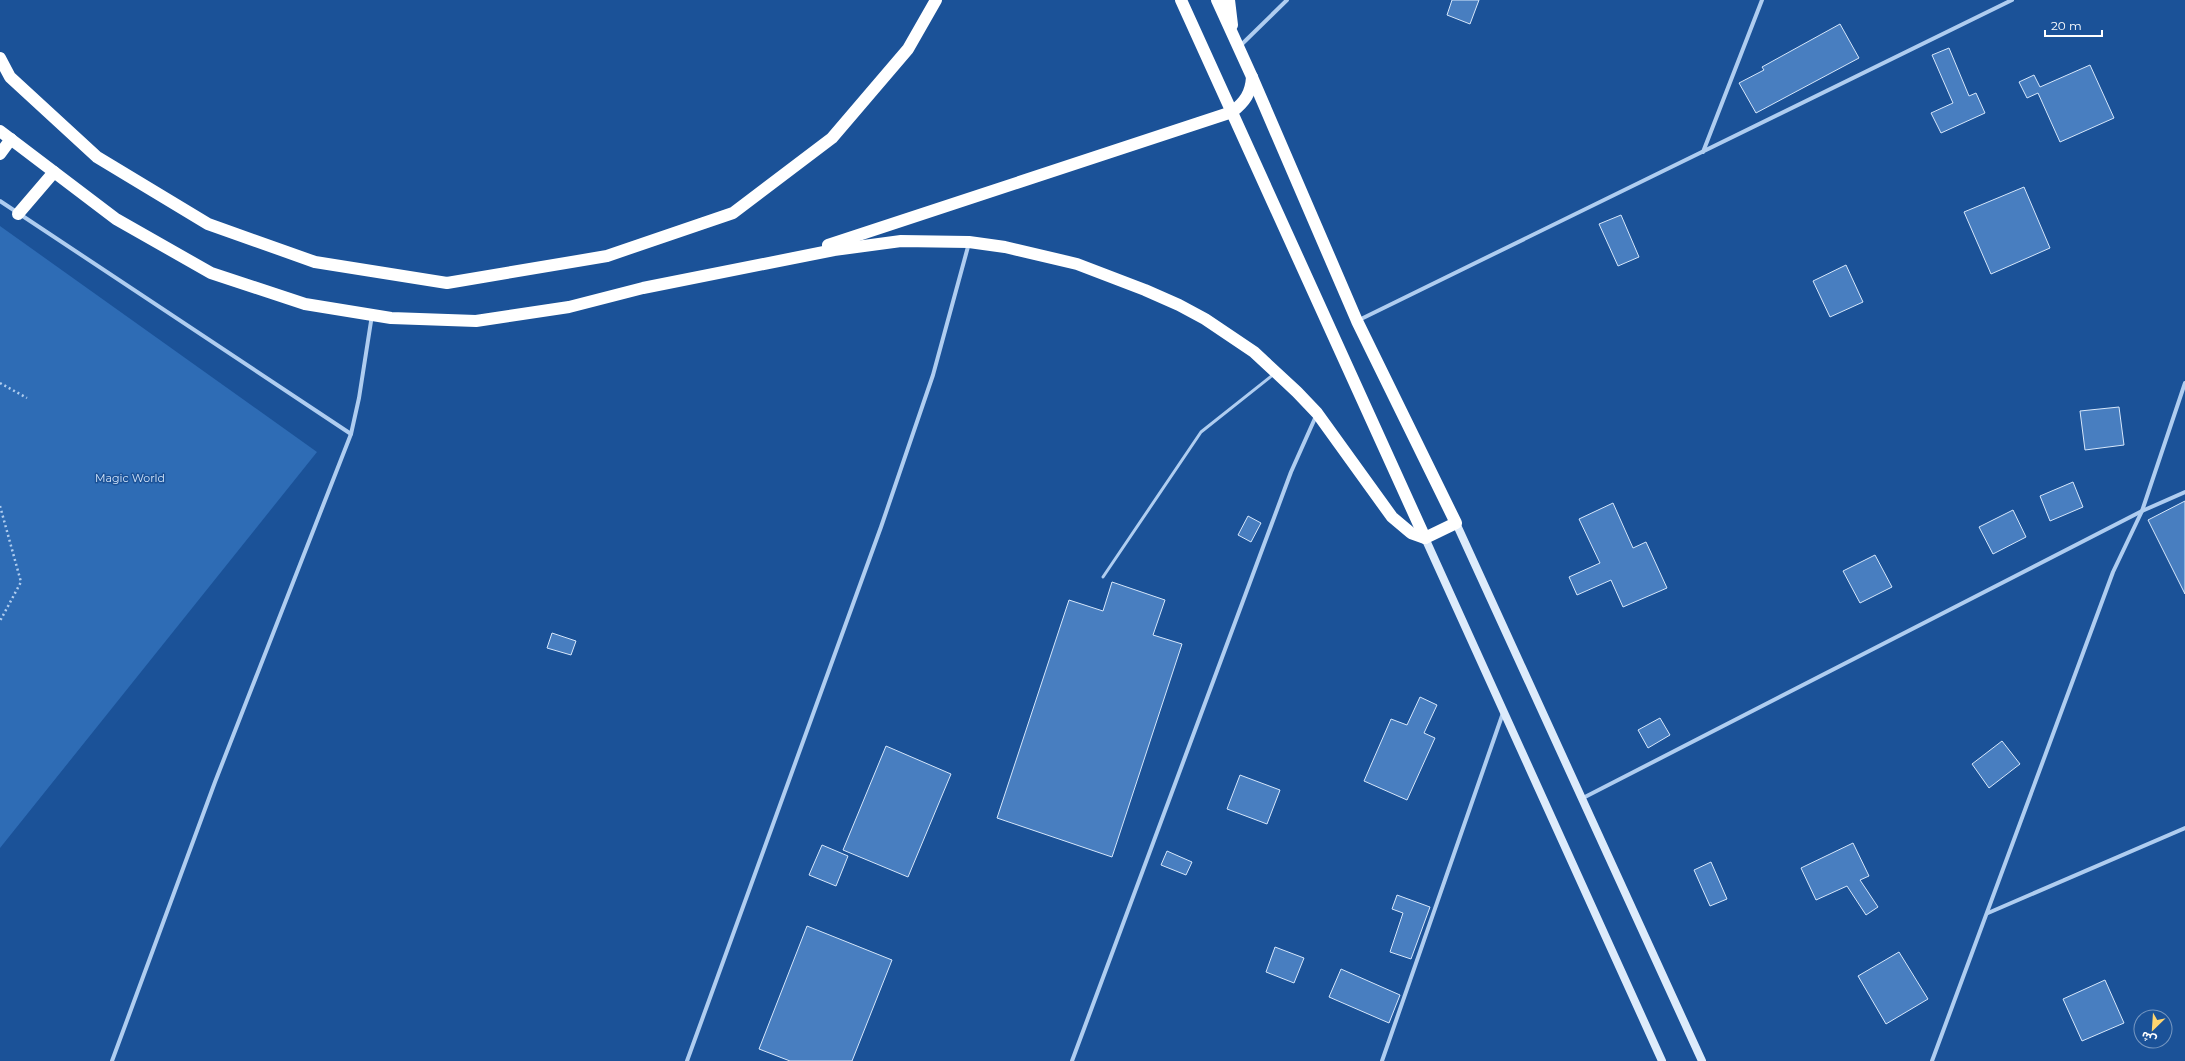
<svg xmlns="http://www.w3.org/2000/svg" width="2185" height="1061" font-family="Montserrat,'Noto Sans Arabic',sans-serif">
<rect width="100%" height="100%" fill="#1b5298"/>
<!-- green -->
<polygon fill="#2e6cb5" points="0,226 317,452 0,848"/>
<!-- building -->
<g fill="#487ec0" stroke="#d6e7fb">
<polygon points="1452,0 1479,0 1470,24 1447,15"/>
<polygon points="1840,24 1859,58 1756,113 1739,83 1764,70 1762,67"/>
<polygon points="1949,48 1969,96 1976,93 1985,113 1941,133 1931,113 1953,103 1932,55"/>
<polygon points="2090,65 2114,118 2060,142 2038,93 2027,98 2019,82 2034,75 2040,87"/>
<polygon points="2024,187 2050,248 1991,274 1964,212"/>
<polygon points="1621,215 1639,257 1618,266 1599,224"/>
<polygon points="1846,265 1863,302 1830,317 1813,281"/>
<polygon points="2119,407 2124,445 2085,450 2080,411"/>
<polygon points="2073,482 2083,507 2050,521 2040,496"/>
<polygon points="2185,501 2185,594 2148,520"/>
<polygon points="1613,503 1633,548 1646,542 1667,588 1623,607 1611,580 1577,595 1569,577 1600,563 1579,519"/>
<polygon points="2013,510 2026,537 1993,554 1979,527"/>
<polygon points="1248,516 1261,523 1251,542 1238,535"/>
<polygon points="1875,555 1892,587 1860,603 1843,571"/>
<polygon points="1112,582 1165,600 1153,635 1182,644 1112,857 997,818 1069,600 1103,611"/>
<polygon points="552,633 576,641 571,655 547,648"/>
<polygon points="1420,697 1437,705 1424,733 1435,738 1407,800 1364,781 1391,719 1407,725"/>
<polygon points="1660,718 1670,735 1648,748 1638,730"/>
<polygon points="2002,741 2020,764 1989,788 1972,764"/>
<polygon points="886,746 951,774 908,877 843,850"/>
<polygon points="1240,775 1280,790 1267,824 1227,809"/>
<polygon points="1853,843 1869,876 1860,880 1878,907 1866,915 1847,886 1816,900 1801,868"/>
<polygon points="822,845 848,856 836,886 809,875"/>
<polygon points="1167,851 1192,862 1186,875 1161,865"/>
<polygon points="1711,862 1727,899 1710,906 1694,870"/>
<polygon points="1397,895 1430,907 1411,959 1390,952 1403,913 1392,909"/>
<polygon points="807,926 892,960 852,1061 790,1061 759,1049"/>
<polygon points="1275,947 1304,958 1294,983 1266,972"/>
<polygon points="1899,952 1928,999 1886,1024 1858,976"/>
<polygon points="1341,969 1400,995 1389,1023 1329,997"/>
<polygon points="2105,980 2124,1023 2082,1041 2063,999"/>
</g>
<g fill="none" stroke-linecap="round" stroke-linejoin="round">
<!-- path -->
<g stroke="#afcdf0" stroke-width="2.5" stroke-dasharray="2 3" stroke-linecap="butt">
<polyline points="0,383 27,398"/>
<polyline points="0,506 21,582 0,621"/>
</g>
<!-- service -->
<polyline stroke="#afcdf0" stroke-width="3" points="1103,577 1201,432 1274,374"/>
<!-- minor -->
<g stroke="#afcdf0" stroke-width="4">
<polyline points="1240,46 1287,0"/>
<polyline points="1703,152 1762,0"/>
<polyline points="0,201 351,434"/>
<polyline points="1359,320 2012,0"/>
<polyline points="1581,799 2142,511 2185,492"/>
<polyline points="1988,913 2185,828"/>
<polyline points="112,1061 215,782 351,434 359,398 372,315"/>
<polyline points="687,1061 881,527 933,375 969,243"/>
<polyline points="1072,1061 1291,472 1316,416"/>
<polyline points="1382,1061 1503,713"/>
<polyline points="1932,1061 2113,572 2142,511 2185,383"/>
</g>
<!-- secondary -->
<g stroke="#ddebfb" stroke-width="8">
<polyline points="1456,523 1702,1061"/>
<polyline points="1425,538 1662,1061"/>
</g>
<!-- motorway -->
<g stroke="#fff" stroke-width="12">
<polyline points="1181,0 1425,538"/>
<polyline points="1229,0 1232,25"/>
<polyline points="0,58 10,77 97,157 208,224 315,262 447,283 607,256 733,213 832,138 908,49 936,0"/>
<polyline points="0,131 116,219 211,273 305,304 391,318 476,321 569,307 643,288 834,250 901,241 969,242 1005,247 1077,264 1145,290 1179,305 1205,319 1254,352 1297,392 1317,413 1392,517 1411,533 1425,538 1456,523 1357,321 1252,77 1217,0"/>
<polyline points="0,154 11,139"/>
<polyline points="18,214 54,172"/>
<path d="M 828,245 L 1232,112 C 1245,102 1251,93 1252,77"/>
</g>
</g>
<g text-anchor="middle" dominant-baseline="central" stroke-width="3" stroke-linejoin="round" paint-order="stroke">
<!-- park labels -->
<g font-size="11" fill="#d6e7fb" stroke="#1b5298">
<text x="130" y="478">Magic World</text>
</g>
</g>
<!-- north arrow -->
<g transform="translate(2153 1029) rotate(205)"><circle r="19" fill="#1b5298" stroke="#7697c1"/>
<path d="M0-3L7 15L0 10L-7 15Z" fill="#ffd56f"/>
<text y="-6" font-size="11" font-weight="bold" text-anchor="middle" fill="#ffffff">ش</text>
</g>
<!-- scale -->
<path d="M2045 30v6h57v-6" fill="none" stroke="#ffffff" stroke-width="2"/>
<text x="2051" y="30" font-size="12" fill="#ffffff" stroke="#1b5298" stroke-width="3" paint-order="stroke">20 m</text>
</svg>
